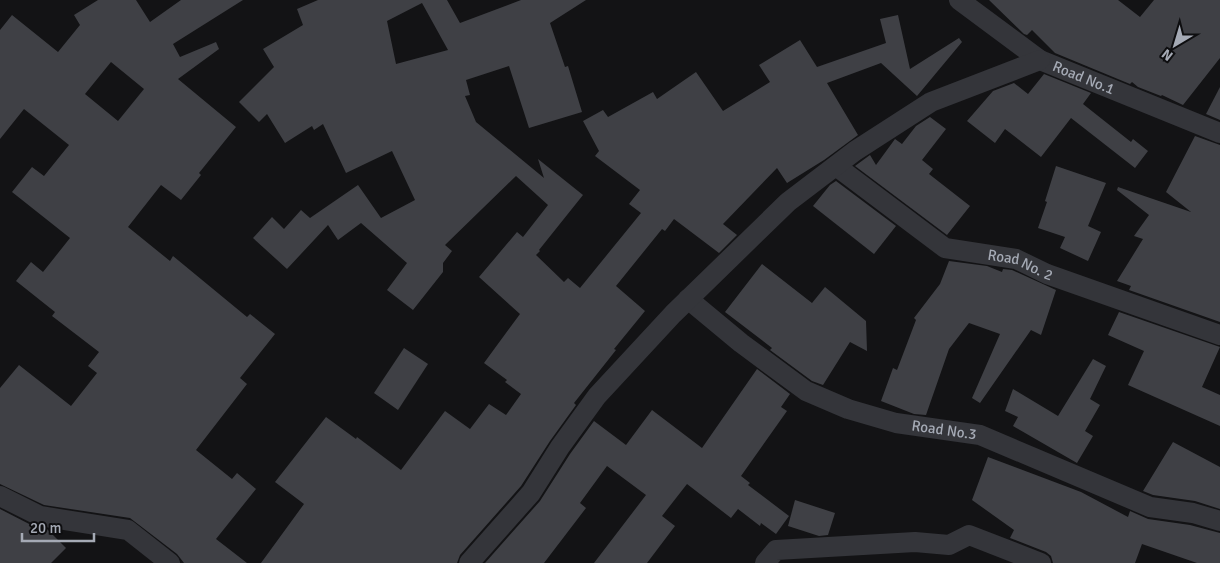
<svg xmlns="http://www.w3.org/2000/svg" width="1220" height="563" font-family="Signika,sans-serif">
<rect width="100%" height="100%" fill="#131315"/>
<!-- building -->
<g fill="#3f4045" fill-rule="evenodd">
<path d="M 98,0 L 136,0 L 150,22 L 181,0 L 243,0 L 173,44 L 180,57 L 216,42 L 219,49 L 178,79 L 236,127 L 199,173 L 201,175 L 181,200 L 161,185 L 128,227 L 170,261 L 173,256 L 247,317 L 250,314 L 275,334 L 240,378 L 247,384 L 196,450 L 232,479 L 237,473 L 256,489 L 216,539 L 247,563 L 184,563 L 177,554 L 130,518 L 44,505 L 0,484 L 0,388 L 19,365 L 71,406 L 97,373 L 88,366 L 99,352 L 52,316 L 55,312 L 16,281 L 31,262 L 43,272 L 70,238 L 12,192 L 32,167 L 44,176 L 69,145 L 24,109 L 0,139 L 0,30 L 12,15 L 58,52 L 80,25 L 74,15 ZM 111,62 L 144,89 L 118,121 L 85,94 Z"/>
<path d="M 318,0 L 447,0 L 460,23 L 521,0 L 586,0 L 550,23 L 565,67 L 568,66 L 582,112 L 529,128 L 509,66 L 466,80 L 470,95 L 465,96 L 476,122 L 544,178 L 538,159 L 583,195 L 539,250 L 540,251 L 536,255 L 564,282 L 568,278 L 580,288 L 641,213 L 629,204 L 640,190 L 595,156 L 599,151 L 583,121 L 603,110 L 608,117 L 653,92 L 657,99 L 696,72 L 723,111 L 770,82 L 759,65 L 800,40 L 817,67 L 886,43 L 880,19 L 898,15 L 910,69 L 959,38 L 962,42 L 917,96 L 881,63 L 827,83 L 858,135 L 824,160 L 787,183 L 777,168 L 723,224 L 737,235 L 719,253 L 674,219 L 665,231 L 662,229 L 616,286 L 645,311 L 614,349 L 616,350 L 574,403 L 576,405 L 550,441 L 521,486 L 460,555 L 457,563 L 261,563 L 304,504 L 275,482 L 326,417 L 356,439 L 357,437 L 401,470 L 445,411 L 470,429 L 489,404 L 506,415 L 521,394 L 505,382 L 507,380 L 484,363 L 520,314 L 479,277 L 517,232 L 523,237 L 548,205 L 516,176 L 445,245 L 452,251 L 443,263 L 443,272 L 413,310 L 387,290 L 407,263 L 361,223 L 338,240 L 328,225 L 287,269 L 253,238 L 272,217 L 284,229 L 301,210 L 310,218 L 358,185 L 381,218 L 415,200 L 392,151 L 346,173 L 323,124 L 314,130 L 312,126 L 285,143 L 267,114 L 259,122 L 239,102 L 274,67 L 263,49 L 303,25 L 297,9 ZM 422,3 L 448,50 L 396,64 L 387,21 Z"/>
<polygon points="989,0 1118,0 1140,17 1154,0 1220,0 1220,58 1183,105 1162,95 1161,96 1138,87 1132,82 1130,84 1055,53 1032,30 1027,35 1024,34"/>
<polygon points="1044,74 1091,93 1083,104 1131,142 1133,139 1148,151 1135,168 1071,118 1041,157 1005,129 995,143 967,121 993,91 1014,83 1028,94"/>
<polygon points="1220,87 1220,120 1206,114"/>
<polygon points="930,117 946,129 922,160 933,169 929,174 970,206 947,235 855,166 870,155 876,165 895,139 902,144 916,126"/>
<polygon points="1195,136 1220,145 1220,322 1129,290 1131,286 1117,281 1143,239 1134,236 1149,215 1117,190 1118,187 1191,212 1166,192"/>
<polygon points="1056,166 1106,183 1088,226 1101,232 1088,261 1060,248 1065,237 1038,228 1047,202 1045,201"/>
<polygon points="836,181 896,226 874,254 813,206 830,185"/>
<polygon points="949,261 987,266 1002,272 1003,269 1012,270 1056,290 1041,335 1031,330 980,403 972,398 1000,334 969,323 949,349 926,415 914,414 881,401 893,368 897,370 916,320 914,318 940,284"/>
<polygon points="762,264 812,303 825,287 866,321 867,351 850,342 823,385 812,381 770,350 772,348 725,312"/>
<polygon points="1119,312 1220,347 1202,387 1220,395 1220,426 1128,385 1144,351 1108,335"/>
<polygon points="404,348 428,364 398,410 374,393"/>
<polygon points="1093,359 1106,366 1090,399 1100,405 1085,431 1093,436 1077,463 1013,426 1018,417 1005,411 1013,389 1058,416"/>
<polygon points="757,369 790,394 781,407 787,411 741,476 750,483 748,485 789,516 776,534 761,523 760,526 738,509 731,518 687,484 662,516 675,526 647,563 594,563 646,495 607,466 580,503 586,508 544,563 485,563 540,501 570,454 594,421 626,445 652,410 702,448"/>
<polygon points="1173,442 1220,467 1220,509 1195,501 1153,495 1143,491"/>
<polygon points="988,457 1081,492 1128,517 1130,511 1148,519 1190,525 1220,533 1220,563 1197,563 1142,544 1135,563 1053,563 1051,556 1046,552 1010,538 1014,530 972,500"/>
<polygon points="795,500 835,513 828,535 819,536 788,526"/>
<polygon points="0,509 35,527 47,529 66,548 51,563 0,563"/>
</g>
<g fill="none" stroke-linecap="round" stroke-linejoin="round">
<!-- minor -->
<g stroke="#34353a" stroke-width="20">
<path id="s1" d="M 959,0 L 1040,60 L 1220,133"/>
<path id="s2" d="M 836,166 L 945,248 L 1016,259 L 1047,274 L 1220,335"/>
<path id="s3" d="M 688,299 L 741,343 L 806,391 L 848,409 L 896,423 L 980,435 L 1150,507 L 1193,513 L 1220,521"/>
<polyline points="0,496 40,516 128,530 170,563"/>
<polyline points="469,563 531,493 560,447 597,396 673,314 788,202 855,151 931,102 1040,60"/>
<polyline points="765,563 776,550 915,542 949,545 969,535 1041,563"/>
</g>
</g>
<g text-anchor="middle" dominant-baseline="central" stroke-width="5" stroke-linejoin="round" paint-order="stroke">
<!-- street labels -->
<g font-size="15" fill="#a5aab5" stroke="#0e0e10">
<text stroke="none"><textPath href="#s1" startOffset="148">Road No.1</textPath></text>
<text stroke="none"><textPath href="#s2" startOffset="214">Road No. 2</textPath></text>
<text stroke="none"><textPath href="#s3" startOffset="294">Road No.3</textPath></text>
</g>
</g>
<!-- north arrow -->
<g transform="translate(1175 45) rotate(218)" stroke="#0e0e10" stroke-width="4" paint-order="stroke">
<path d="M0-4L9 19L0 12L-9 19Z" fill="#a5aab5"/>
<text y="-8" font-size="14" font-weight="bold" text-anchor="middle" fill="#a5aab5">N</text>
</g>
<!-- scale -->
<path d="M22 533v8h72v-8" fill="none" stroke="#a5aab5" stroke-width="2.5"/>
<text x="30" y="533" font-size="15" fill="#a5aab5" stroke="#0e0e10" stroke-width="4" paint-order="stroke">20 m</text>
</svg>
